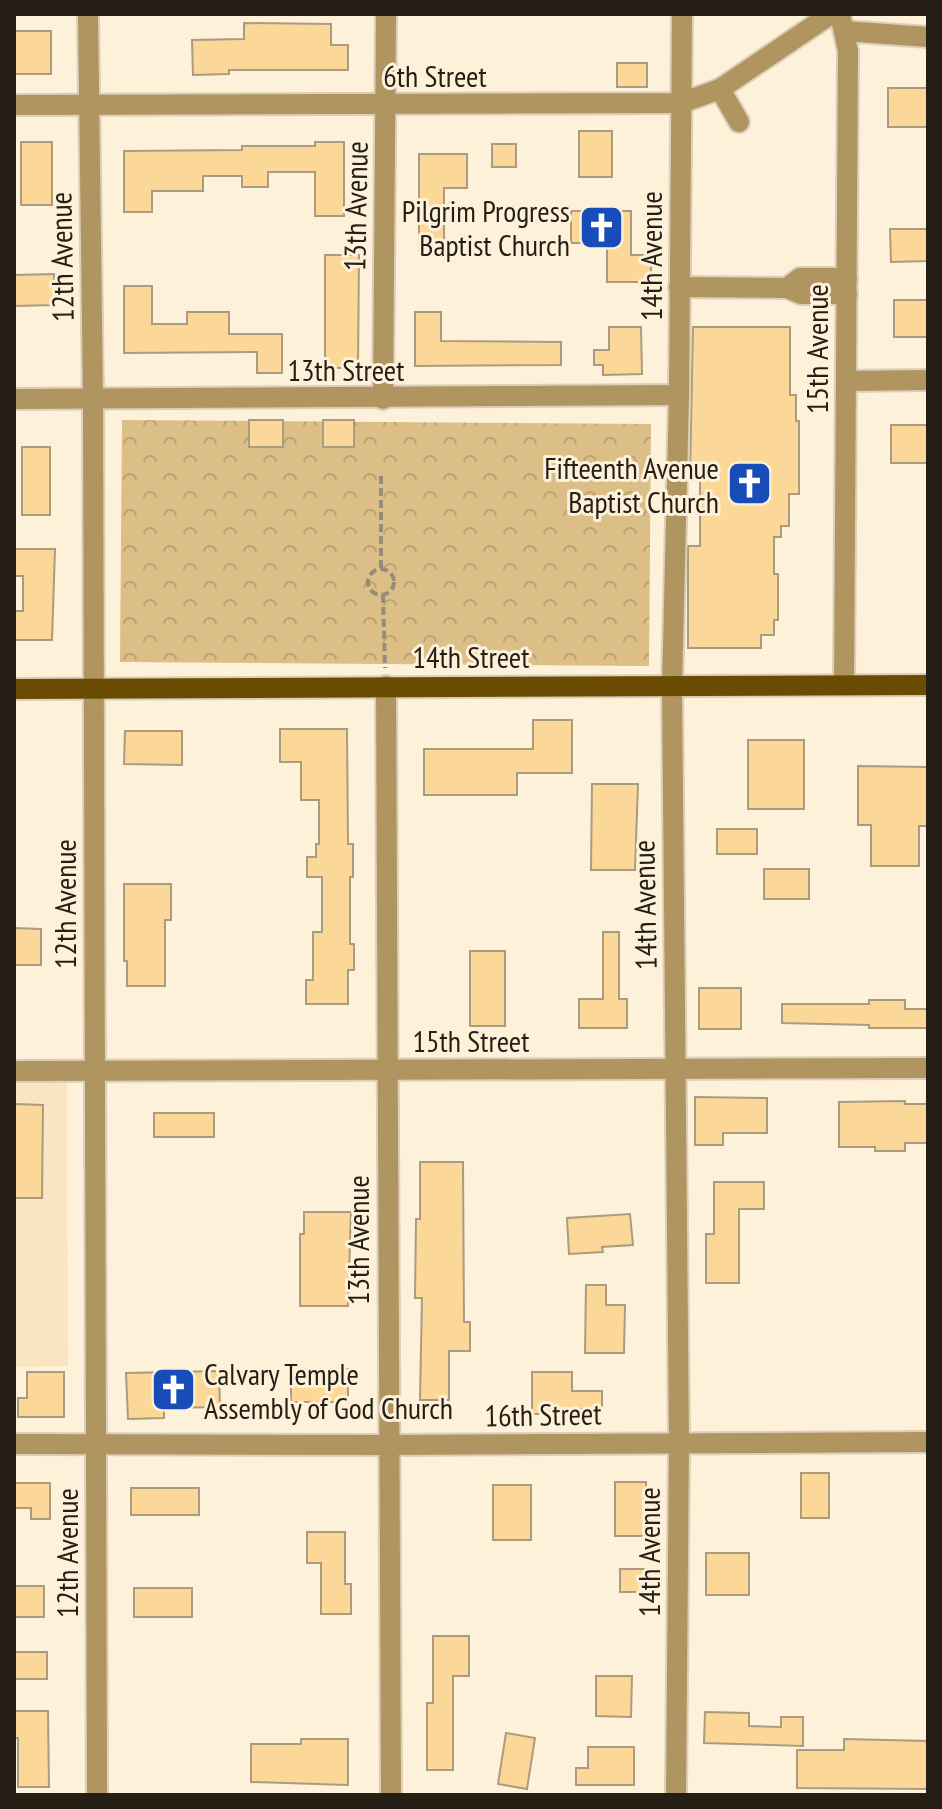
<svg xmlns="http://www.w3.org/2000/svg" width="942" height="1809" font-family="'PT Sans Narrow',sans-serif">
<defs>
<pattern id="park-crowns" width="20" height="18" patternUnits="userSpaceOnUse" patternTransform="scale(2)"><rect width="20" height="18" fill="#dcbe87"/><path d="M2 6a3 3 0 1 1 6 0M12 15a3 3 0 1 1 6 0" fill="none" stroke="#bda374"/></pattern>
</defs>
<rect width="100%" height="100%" fill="#fef1da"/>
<!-- built -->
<polygon fill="#f9e5c2" points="14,1083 67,1083 68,1366 14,1367"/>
<!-- park -->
<polygon fill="url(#park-crowns)" points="122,420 651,424 649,666 120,662"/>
<!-- building -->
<g fill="#fbd897" stroke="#aa9b81" stroke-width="2">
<polygon points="244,23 331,24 331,45 348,45 348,70 229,70 229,74 193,75 192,40 244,39"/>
<rect x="14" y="31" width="37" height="43"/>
<rect x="617" y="63" width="30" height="24"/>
<rect x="888" y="88" width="40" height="39"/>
<rect x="579" y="131" width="33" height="46"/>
<rect x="21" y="142" width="31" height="63"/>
<polygon points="315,142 344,142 344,216 315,216 315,172 268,172 268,187 242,187 242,176 203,176 203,191 152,191 152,212 124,212 124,151 242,150 242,146 315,146"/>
<rect x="492" y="144" width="24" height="23"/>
<polygon points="419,154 467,154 467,188 444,188 444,254 419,254"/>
<polygon points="571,211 631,211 631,255 651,255 651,282 607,282 607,243 571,243"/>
<polygon points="890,229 928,229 928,261 891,262"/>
<polygon points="325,255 359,255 358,368 325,368"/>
<polygon points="54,274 54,305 14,306 14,275"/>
<polygon points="124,286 152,286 152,324 187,324 187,312 229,312 229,334 282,334 282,373 257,373 257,352 124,353"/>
<rect x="894" y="300" width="34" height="37"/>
<polygon points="415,312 441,312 441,341 561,342 561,365 415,366"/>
<polygon points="609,327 641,327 642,374 603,375 603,365 594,365 594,350 609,350"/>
<polygon points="693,327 790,327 790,395 796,395 796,421 799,421 799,494 789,494 789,526 781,526 781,537 774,537 774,574 778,574 778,620 774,620 774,635 761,635 761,648 688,648 688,546 700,546 700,474 690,474"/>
<rect x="249" y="420" width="34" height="27"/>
<rect x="323" y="420" width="31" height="27"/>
<rect x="891" y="425" width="37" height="38"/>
<rect x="22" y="447" width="28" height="68"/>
<polygon points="14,549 55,549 52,640 14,640 14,611 23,611 23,576 14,576"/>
<polygon points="533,720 572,720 572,773 517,773 517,795 424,795 424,749 533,749"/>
<polygon points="280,729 347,729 348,844 353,844 353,877 350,877 350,944 354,944 354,970 348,970 348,1004 306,1004 306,980 313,980 313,932 322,932 322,877 307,877 307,857 316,857 316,844 319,844 319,800 301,800 301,762 280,762"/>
<polygon points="125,731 182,731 182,765 124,764"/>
<rect x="748" y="740" width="56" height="69"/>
<polygon points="858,766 928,767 928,826 919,826 919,866 871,866 871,825 858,825"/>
<polygon points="592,784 638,784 635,870 591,870"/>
<rect x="717" y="829" width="40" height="25"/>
<rect x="764" y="869" width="45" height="30"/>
<polygon points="124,884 171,884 171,920 165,920 165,986 127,986 127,961 124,961"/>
<polygon points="14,928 41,929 41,965 14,965"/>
<polygon points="603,932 619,932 619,999 627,999 627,1028 579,1028 579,999 603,999"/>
<rect x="470" y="951" width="35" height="75"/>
<rect x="699" y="988" width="42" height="41"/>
<polygon points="869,1000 905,1000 905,1009 928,1009 928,1028 869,1028 869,1025 782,1023 782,1004 869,1004"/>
<polygon points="695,1097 767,1098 767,1133 723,1133 723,1145 695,1145"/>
<polygon points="905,1101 905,1104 928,1104 928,1143 905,1143 905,1151 875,1151 875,1147 839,1147 839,1102"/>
<polygon points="14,1104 43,1105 42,1198 14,1198"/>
<rect x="154" y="1113" width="60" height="24"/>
<polygon points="420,1162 463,1162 464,1322 470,1322 470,1351 449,1351 449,1400 420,1400 422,1298 415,1298 416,1219 420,1219"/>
<polygon points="714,1182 764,1182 764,1209 739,1209 739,1283 706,1283 706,1234 714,1234"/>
<polygon points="304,1212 351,1212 348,1306 300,1306 300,1234 304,1234"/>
<polygon points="630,1214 633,1245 602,1247 603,1252 569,1254 567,1218"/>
<polygon points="586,1285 606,1285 606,1305 625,1305 624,1353 585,1353"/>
<rect x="291" y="1369" width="57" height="33"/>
<polygon points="219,1371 220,1407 164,1408 164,1418 128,1419 126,1373"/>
<polygon points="27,1372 64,1372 64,1417 18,1417 18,1398 27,1398"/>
<polygon points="532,1372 572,1372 572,1391 602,1391 602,1409 572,1409 572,1414 532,1414"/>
<rect x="801" y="1473" width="28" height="45"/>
<rect x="615" y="1482" width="31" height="54"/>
<polygon points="14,1483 50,1483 50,1519 31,1519 31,1508 14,1508"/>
<rect x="493" y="1485" width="38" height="55"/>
<rect x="131" y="1488" width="68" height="27"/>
<polygon points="307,1532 345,1532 345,1584 351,1584 351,1614 321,1614 321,1563 307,1563"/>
<rect x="706" y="1553" width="43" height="42"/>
<rect x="620" y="1569" width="34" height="23"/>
<rect x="14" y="1586" width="30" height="31"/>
<rect x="134" y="1588" width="58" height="29"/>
<polygon points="433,1636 469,1636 469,1676 453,1676 453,1770 427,1770 427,1703 433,1703"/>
<rect x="14" y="1652" width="33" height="27"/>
<polygon points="596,1676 632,1676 631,1717 596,1716"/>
<polygon points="14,1711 48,1711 49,1787 18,1787 18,1738 14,1738"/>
<polygon points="705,1712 749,1713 749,1726 781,1727 781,1717 803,1717 803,1746 704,1743"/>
<polygon points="506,1733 535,1738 527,1789 498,1784"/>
<polygon points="301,1739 348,1739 348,1785 251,1782 251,1744 301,1744"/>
<polygon points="844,1739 928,1741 928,1789 797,1788 797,1750 844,1750"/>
<polygon points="588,1747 634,1747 634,1785 576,1785 576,1768 588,1768"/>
</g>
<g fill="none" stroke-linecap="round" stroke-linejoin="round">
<defs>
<g id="minor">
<polyline points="88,14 93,399 97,1795"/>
<polyline points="840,14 848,51 844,685"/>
<polyline points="844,31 928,37"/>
<polyline points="720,89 739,122"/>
<polyline points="14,105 681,103 720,89 831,14"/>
<polyline points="679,287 787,288 801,294 847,294"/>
<polyline points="787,288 800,278 847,278"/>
<polyline points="846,381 928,380"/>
<polyline points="14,399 679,395"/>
<polyline points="383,399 386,14"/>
<polyline points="386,686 391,1795"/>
<polyline points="14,1071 928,1068"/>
<polyline points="14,1444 387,1445 928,1442"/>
<polyline points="676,1795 679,1442 672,688 679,395 682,14"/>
</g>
<polyline id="major" points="14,689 928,685"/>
</defs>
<!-- minor casing -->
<use href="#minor" stroke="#dbcfba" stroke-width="24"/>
<!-- major casing -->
<use href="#major" stroke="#dbcfba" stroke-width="24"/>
<!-- path -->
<g stroke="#968c7b" stroke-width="4" stroke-dasharray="8 4" stroke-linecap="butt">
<polyline points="381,476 381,568"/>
<circle cx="381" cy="582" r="13"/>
<polyline points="383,595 385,668"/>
</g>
<!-- minor -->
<use href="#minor" stroke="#b19560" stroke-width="20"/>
<!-- major -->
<use href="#major" stroke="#694b02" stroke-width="20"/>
</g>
<!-- icons -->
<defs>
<symbol id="church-square" viewBox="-11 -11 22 22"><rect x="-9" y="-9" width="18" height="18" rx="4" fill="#184db9" stroke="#fef1da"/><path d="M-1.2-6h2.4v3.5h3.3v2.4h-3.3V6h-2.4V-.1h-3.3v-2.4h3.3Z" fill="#fff"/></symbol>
</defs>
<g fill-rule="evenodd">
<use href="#church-square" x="576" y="202" width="51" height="51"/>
<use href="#church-square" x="724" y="458" width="51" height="51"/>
<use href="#church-square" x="148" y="1364" width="51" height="51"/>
</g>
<g text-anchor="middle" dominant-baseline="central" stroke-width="6" stroke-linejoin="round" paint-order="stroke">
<!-- street labels -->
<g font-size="30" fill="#241e14" stroke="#fef1da">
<text x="435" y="75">6th Street</text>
<text transform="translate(355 206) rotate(-89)">13th Avenue</text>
<text transform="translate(650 256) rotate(-90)">14th Avenue</text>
<text transform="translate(61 257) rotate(-91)">12th Avenue</text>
<text transform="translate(816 349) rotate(-90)">15th Avenue</text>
<text x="346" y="369">13th Street</text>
<text x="471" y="656">14th Street</text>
<text transform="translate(64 904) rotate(-90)">12th Avenue</text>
<text transform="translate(644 905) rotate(-91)">14th Avenue</text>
<text x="471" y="1040">15th Street</text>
<text transform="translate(357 1240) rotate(-90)">13th Avenue</text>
<text transform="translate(543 1414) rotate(-1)">16th Street</text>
<text transform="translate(648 1552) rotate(-90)">14th Avenue</text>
<text transform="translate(66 1553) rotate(-90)">12th Avenue</text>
</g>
<!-- poi labels -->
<g font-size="30" fill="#241e14" stroke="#fef1da" text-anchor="end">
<text x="570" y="210">Pilgrim Progress<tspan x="570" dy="34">Baptist Church</tspan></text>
<text x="719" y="467">Fifteenth Avenue<tspan x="719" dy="34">Baptist Church</tspan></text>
<text x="204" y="1373" text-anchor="start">Calvary Temple<tspan x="204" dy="34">Assembly of God Church</tspan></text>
</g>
</g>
<!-- border -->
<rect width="942" height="1809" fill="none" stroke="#241e14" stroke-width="32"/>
</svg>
